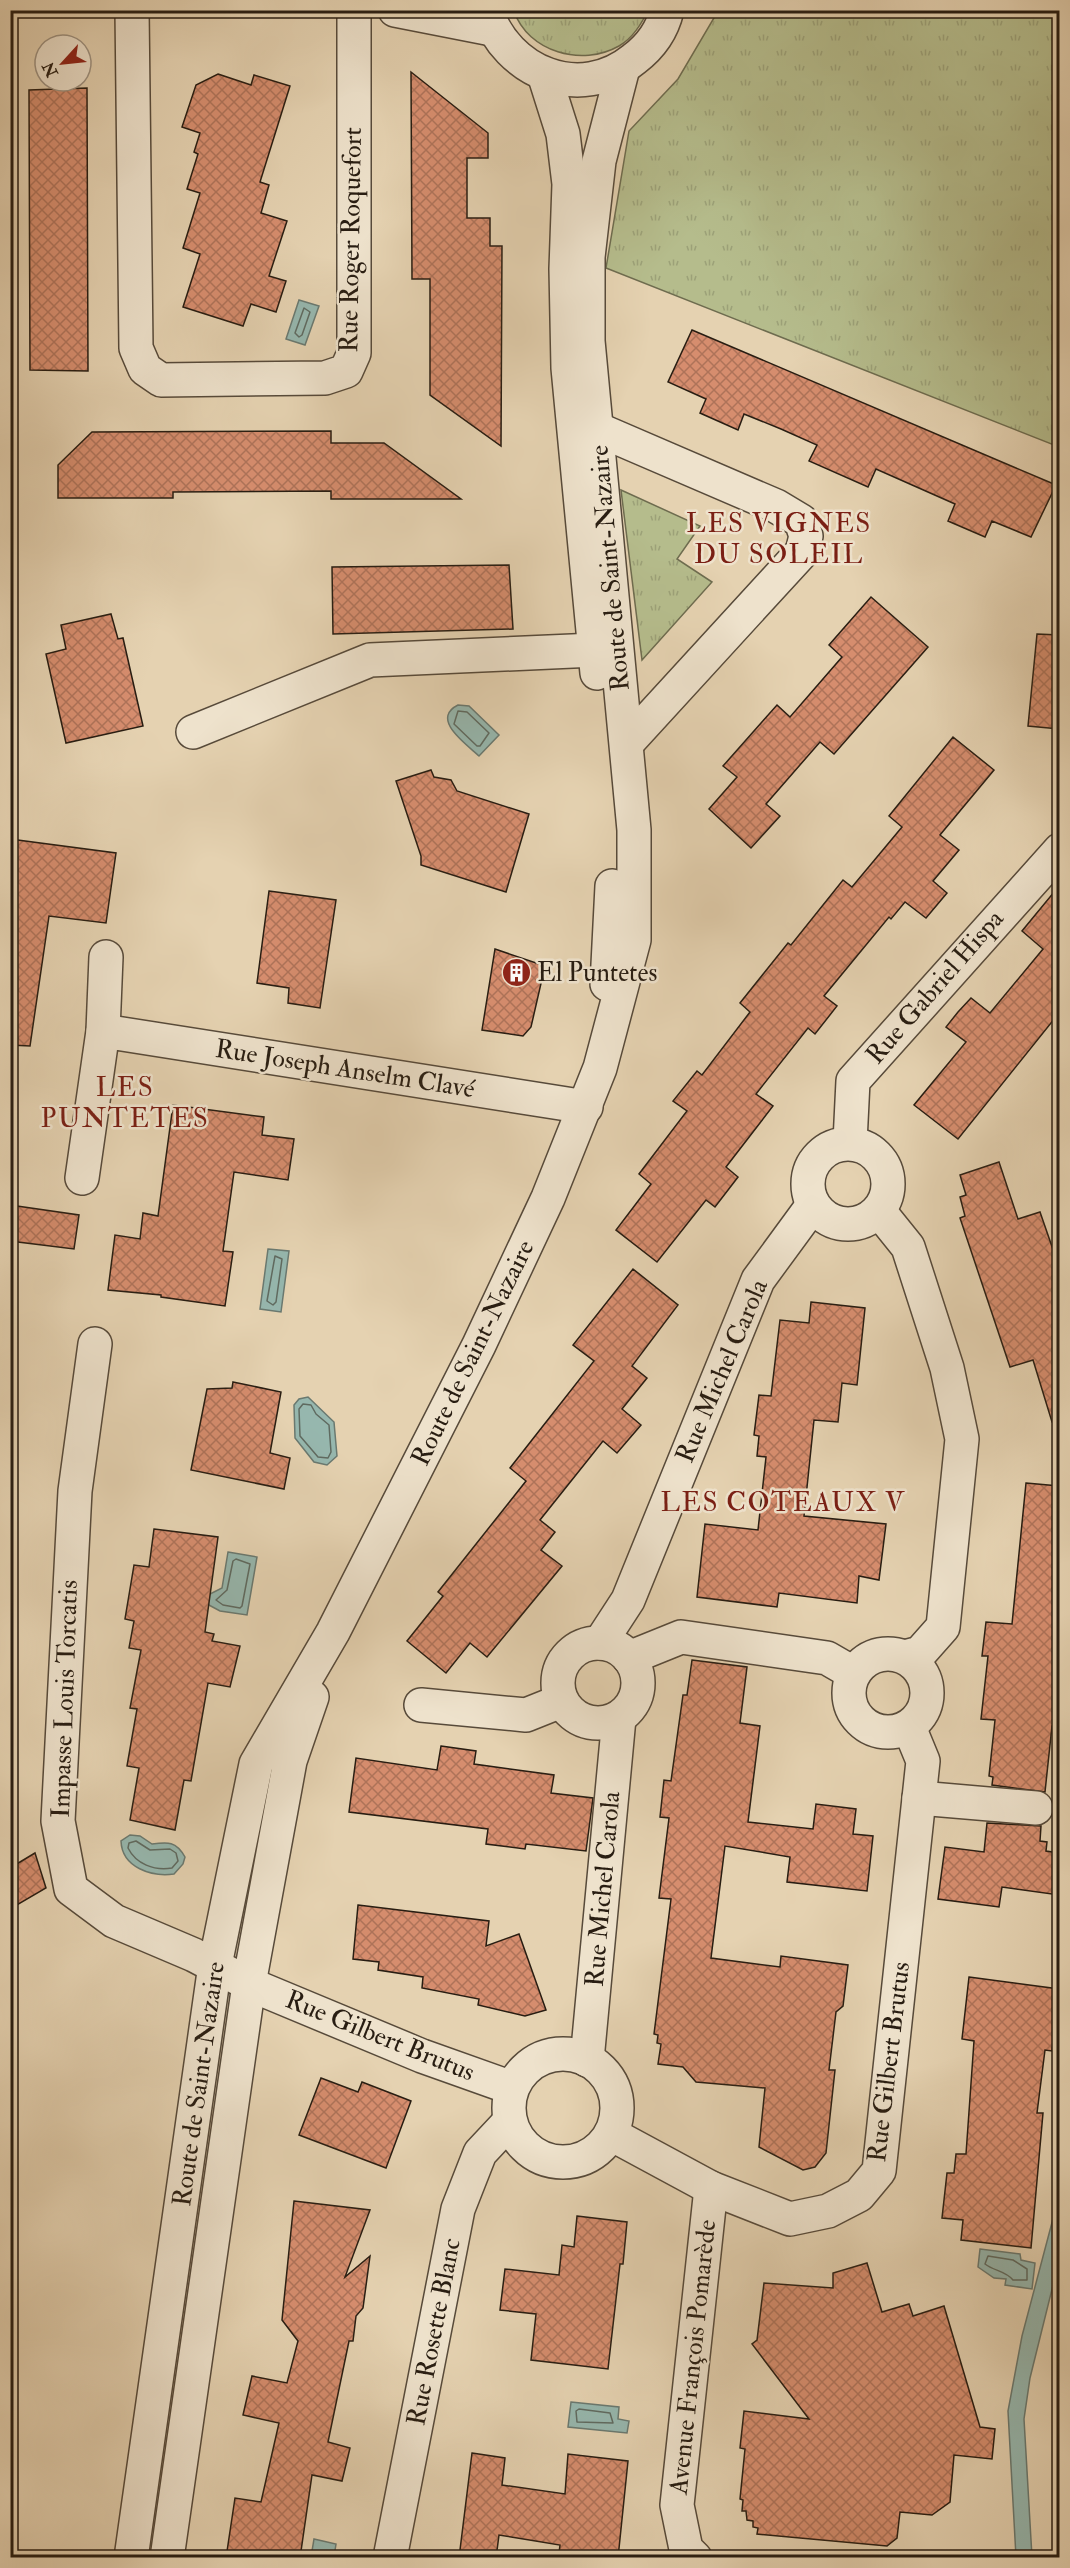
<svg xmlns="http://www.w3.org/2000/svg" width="1070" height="2568" font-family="'IM FELL Double Pica',serif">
<defs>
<pattern id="grass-tufts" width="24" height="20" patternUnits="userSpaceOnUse" patternTransform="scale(1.5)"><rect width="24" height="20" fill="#b5bc8c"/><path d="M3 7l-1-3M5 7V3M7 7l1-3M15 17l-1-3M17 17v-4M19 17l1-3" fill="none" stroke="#9ca178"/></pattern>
<pattern id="building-cross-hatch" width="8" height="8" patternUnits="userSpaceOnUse" patternTransform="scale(1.5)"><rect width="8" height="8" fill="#d68d6e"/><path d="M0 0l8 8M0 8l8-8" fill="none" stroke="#ae7359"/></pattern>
</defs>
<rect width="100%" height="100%" fill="#e5d2b1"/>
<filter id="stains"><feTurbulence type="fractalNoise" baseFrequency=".00333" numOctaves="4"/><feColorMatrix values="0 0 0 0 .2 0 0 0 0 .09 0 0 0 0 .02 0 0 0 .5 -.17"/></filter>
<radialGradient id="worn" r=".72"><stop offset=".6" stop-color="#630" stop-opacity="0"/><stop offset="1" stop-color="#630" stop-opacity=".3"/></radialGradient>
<!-- grass -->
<g fill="url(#grass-tufts)" stroke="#6e6c4f" stroke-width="1.5">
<path d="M 514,11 L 514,10 L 648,11 C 641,24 633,38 619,46 C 582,67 528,52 514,11 Z"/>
<polygon points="718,11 1059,11 1059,447 606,268 629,131 678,79"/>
<polygon points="621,490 700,526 677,559 712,582 642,660"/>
</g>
<!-- water -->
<g fill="#96b7ae" stroke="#6a7970" stroke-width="1.5">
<polygon points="299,300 319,306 305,345 286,339"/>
<path d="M 458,705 L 469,706 L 499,735 L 479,756 C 466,744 430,719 458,705 Z"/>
<polygon points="268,1249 289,1251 281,1312 260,1309"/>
<polygon points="308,1397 334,1422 337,1456 327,1465 314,1462 295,1438 294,1405 299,1399"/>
<polygon points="228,1552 257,1557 247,1615 220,1611 207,1604 208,1595 222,1588"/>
<path d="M 130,1835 L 140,1836 L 152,1844 C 168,1842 176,1841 185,1857 L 183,1864 L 174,1874 C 152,1877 122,1868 121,1841 Z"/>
<polygon points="1059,2196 1059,2261 1030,2378 1024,2419 1032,2557 1016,2557 1008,2411 1022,2336"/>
<polygon points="980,2249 1020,2254 1021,2260 1035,2263 1032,2289 1005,2285 1006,2279 994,2278 978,2267"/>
<polygon points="571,2402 619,2407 618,2419 629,2421 627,2433 568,2427"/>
<polygon points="314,2539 336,2544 334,2557 311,2557"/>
</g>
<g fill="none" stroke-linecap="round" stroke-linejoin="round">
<!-- shore -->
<g stroke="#5f6a60" stroke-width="1.5">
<polygon points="304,308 310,312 302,335 299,337 295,333"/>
<polygon points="458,711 467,712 489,733 480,746 477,746 454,724"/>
<polygon points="275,1256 282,1259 276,1302 273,1305 267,1301"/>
<polygon points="303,1404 311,1405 316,1414 329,1425 331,1452 328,1458 318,1457 300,1436 299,1409"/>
<polygon points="236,1559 250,1564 242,1606 240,1608 223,1605 216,1600 227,1590 233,1561"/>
<path d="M 136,1841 L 150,1850 L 170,1849 L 176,1853 L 178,1861 L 172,1868 C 154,1871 136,1864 128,1848 L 129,1843 Z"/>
<path d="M 988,2256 L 1013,2260 L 1027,2269 L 1027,2280 L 1013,2280 C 1006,2271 994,2271 985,2264 Z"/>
<polygon points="579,2409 610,2413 613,2423 577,2422 576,2411"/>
</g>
</g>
<!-- building -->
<g fill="url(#building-cross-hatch)" stroke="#281d12" stroke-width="1.5">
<polygon points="411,72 488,133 488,158 467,158 467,218 490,218 490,246 502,246 501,446 430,395 430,279 412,279"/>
<polygon points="218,74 251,85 254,75 290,86 260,182 269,185 261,213 287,221 269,276 286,281 276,312 251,304 243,326 183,307 200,254 183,248 200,193 187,189 198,154 194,152 200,133 182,127 196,85"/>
<polygon points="87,88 88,371 30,370 29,90"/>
<polygon points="692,330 1056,485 1031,537 992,521 985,537 948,521 955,504 876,469 868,487 809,461 817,445 781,429 744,414 738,430 700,413 706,399 668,382"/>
<polygon points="331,431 331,443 384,443 461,499 331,499 331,491 173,492 173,498 58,498 58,465 92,432"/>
<polygon points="509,565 513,629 333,634 332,567"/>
<polygon points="871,597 928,647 834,754 820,742 766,804 780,816 751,848 709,809 737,777 723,766 777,705 790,717 842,657 829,645"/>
<polygon points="111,614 118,639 123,638 143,726 66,743 46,654 66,649 61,625"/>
<polygon points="1037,634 1059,635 1059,729 1028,726"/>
<polygon points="953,737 994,770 940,835 959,850 933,881 947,893 926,918 905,902 891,919 889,917 824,996 837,1006 815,1034 808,1028 756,1094 773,1106 726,1167 738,1177 715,1207 706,1200 657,1262 616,1230 651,1184 639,1174 687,1111 673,1101 697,1071 702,1075 750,1012 740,1003 788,943 791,945 843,880 852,887 902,827 889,816"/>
<polygon points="431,770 434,777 451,780 457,791 529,814 506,892 421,865 421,856 396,781"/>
<polygon points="10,839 116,853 106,923 49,916 30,1046 10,1045"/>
<polygon points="1059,886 1059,1013 958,1139 914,1105 966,1042 946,1027 958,1012 971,998 990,1013 1043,949 1022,931"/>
<polygon points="269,891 336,900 320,1008 288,1003 289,988 257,983"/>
<polygon points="495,949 545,966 531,1027 523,1036 482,1030"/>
<polygon points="173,1105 264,1117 262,1135 294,1139 288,1180 234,1172 223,1251 233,1252 225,1306 161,1297 161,1295 108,1290 115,1235 140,1239 143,1213 158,1216"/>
<polygon points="999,1162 1018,1219 1040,1212 1059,1267 1059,1421 1052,1422 1033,1360 1010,1367 960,1218 965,1216 960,1197 966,1195 960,1175"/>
<polygon points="10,1205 79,1215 74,1249 10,1241"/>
<polygon points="633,1269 678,1305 632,1366 647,1378 622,1409 641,1425 617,1453 603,1441 540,1520 555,1532 541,1550 562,1566 487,1657 470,1643 446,1673 407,1641 443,1596 438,1592 526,1481 510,1468 594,1361 573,1345"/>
<polygon points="811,1302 865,1308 857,1385 842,1383 838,1422 814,1420 804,1516 886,1524 879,1580 859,1576 857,1603 779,1593 777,1607 697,1597 705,1524 758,1530 766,1457 757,1456 759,1436 754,1435 759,1395 771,1396 780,1320 809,1323"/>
<polygon points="233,1382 281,1392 270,1453 290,1458 284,1489 191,1470 207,1389 232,1388"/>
<polygon points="1026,1483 1059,1486 1059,1727 1052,1726 1045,1792 992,1785 993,1777 989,1776 995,1720 981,1719 988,1656 982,1656 986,1622 1012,1624"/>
<polygon points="154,1529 218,1537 205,1632 214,1634 212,1641 240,1646 230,1687 208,1683 191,1781 184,1780 175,1830 130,1820 139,1768 127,1766 137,1709 130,1708 141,1650 129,1648 134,1621 125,1619 134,1565 149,1567"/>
<polygon points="692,1660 747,1667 740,1723 760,1726 748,1822 813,1829 816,1804 856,1809 853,1834 873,1836 867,1891 787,1882 790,1857 725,1846 711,1958 780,1967 781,1956 848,1965 843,2006 836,2012 829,2070 835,2070 826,2153 815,2167 803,2170 759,2147 765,2088 696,2082 683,2067 658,2064 661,2044 657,2043 658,2035 654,2034 671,1899 659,1898 669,1818 660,1817 664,1780 671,1781 683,1695 687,1695"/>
<polygon points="441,1746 476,1751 474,1764 554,1775 551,1793 593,1798 586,1851 526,1844 525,1849 486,1844 488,1829 349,1812 356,1758 437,1770"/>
<polygon points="987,1823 1041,1826 1040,1841 1047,1842 1046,1851 1059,1853 1059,1895 1002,1887 999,1907 938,1899 945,1847 984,1852"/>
<polygon points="35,1853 46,1888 10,1909 10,1868"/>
<polygon points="358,1905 489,1921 486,1946 519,1934 546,2010 525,2016 478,2005 479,1999 422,1988 423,1977 378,1970 379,1962 353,1959"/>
<polygon points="969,1977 1059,1989 1052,2051 1045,2050 1037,2113 1043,2113 1031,2248 961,2240 963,2220 942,2218 947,2173 954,2173 956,2154 966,2154 974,2041 962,2039"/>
<polygon points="321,2078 358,2092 362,2082 411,2101 386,2168 299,2135"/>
<polygon points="294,2201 370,2210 345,2277 370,2256 363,2308 356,2316 353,2341 349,2341 328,2442 350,2448 342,2481 312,2475 300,2558 226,2558 235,2498 261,2502 279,2423 243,2415 252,2376 287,2383 298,2341 282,2320"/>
<polygon points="577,2216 627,2222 623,2264 620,2264 608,2369 531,2360 536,2314 500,2310 505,2269 559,2275 562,2245 574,2247"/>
<polygon points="867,2263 882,2312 909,2304 913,2316 944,2306 980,2427 995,2429 992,2459 954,2455 950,2502 932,2515 900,2512 897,2538 887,2546 757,2534 758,2528 753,2527 753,2521 747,2520 746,2511 742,2511 743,2500 740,2499 745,2449 740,2448 744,2411 809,2419 752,2344 757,2340 764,2283 833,2288 833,2273"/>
<polygon points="472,2453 505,2458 502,2485 565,2494 568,2454 628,2461 618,2558 559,2553 560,2545 499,2535 496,2558 459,2558"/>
</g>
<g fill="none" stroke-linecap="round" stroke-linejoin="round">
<defs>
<g id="minor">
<polyline points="132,10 136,348 145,369 161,380 325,378 346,371 354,353 354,10"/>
<polyline points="395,10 492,29"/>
<path d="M 486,10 C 507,73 580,103 634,59 C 650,47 662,31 667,10"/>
<polyline points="544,74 563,134 569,184 566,269 568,368 597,673"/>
<polyline points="597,429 776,506 801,521 806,536 802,552 627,743"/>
<polyline points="193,732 370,660 595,650"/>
<polyline points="607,984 612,886"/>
<polyline points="103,1031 106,957"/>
<polyline points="850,1142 853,1081 1060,850"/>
<circle cx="848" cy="1184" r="40"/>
<polyline points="82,1178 103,1031 586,1107"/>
<polyline points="879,1211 908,1247 947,1368 962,1439 943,1627 920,1653 905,1657"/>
<polyline points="95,1344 75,1491 58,1821 71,1889 114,1921 194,1955 249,1984 422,2056 512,2088"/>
<polyline points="600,1643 628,1600 758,1280 813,1205"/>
<circle cx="598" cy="1683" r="40"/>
<circle cx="888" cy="1693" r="39"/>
<polyline points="629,1658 681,1637 827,1658 853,1673"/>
<polyline points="421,1705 526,1715 561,1701"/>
<polyline points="919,1798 1036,1808"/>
<circle cx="563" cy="2108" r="54"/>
<polyline points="587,2060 619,1718"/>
<polyline points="611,2134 711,2188 790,2219 828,2211 859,2195 879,2171 923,1761 909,1727"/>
<polyline points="131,2558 215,1965 256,1764 333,1632 479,1345 548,1198 600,1068 634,940 634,830 588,341 588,257 599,161 623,68"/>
<polyline points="167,2558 249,1984 290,1761 312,1697"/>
<polyline points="390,2558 458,2209 480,2153 510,2121"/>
<polyline points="695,2558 686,2549 677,2505 711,2188"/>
</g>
</defs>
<!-- minor casing -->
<use href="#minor" stroke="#574a3a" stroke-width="36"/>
<!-- minor -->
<use href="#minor" stroke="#eee2cc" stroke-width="33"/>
</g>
<!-- icons -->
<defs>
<symbol id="building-disc" viewBox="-11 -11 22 22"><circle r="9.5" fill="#8f2418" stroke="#eee2cc"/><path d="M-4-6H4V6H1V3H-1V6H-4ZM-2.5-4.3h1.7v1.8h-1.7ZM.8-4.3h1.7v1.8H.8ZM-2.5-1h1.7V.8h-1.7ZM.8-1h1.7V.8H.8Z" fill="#fff"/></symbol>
</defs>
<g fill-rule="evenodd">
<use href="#building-disc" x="500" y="956" width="33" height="33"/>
</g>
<g text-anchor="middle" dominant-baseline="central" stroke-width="5" stroke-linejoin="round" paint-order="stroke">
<!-- street labels -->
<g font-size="26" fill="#281d12" stroke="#eee2cc">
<text transform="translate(351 240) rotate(-89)">Rue Roger Roquefort</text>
<text transform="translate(610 568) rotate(-95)">Route de Saint-Nazaire</text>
<text transform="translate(935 987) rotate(-49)">Rue Gabriel Hispa</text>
<text transform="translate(345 1069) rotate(9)">Rue Joseph Anselm Clavé</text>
<text transform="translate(473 1353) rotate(-64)">Route de Saint-Nazaire</text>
<text transform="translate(722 1371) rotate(-67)">Rue Michel Carola</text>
<text transform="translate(65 1699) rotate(-88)">Impasse Louis Torcatis</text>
<text transform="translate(603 1889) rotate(-85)">Rue Michel Carola</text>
<text transform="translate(380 2036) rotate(22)">Rue Gilbert Brutus</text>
<text transform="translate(889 2062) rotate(-83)">Rue Gilbert Brutus</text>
<text transform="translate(199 2084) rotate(-82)">Route de Saint-Nazaire</text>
<text transform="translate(434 2332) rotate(-79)">Rue Rosette Blanc</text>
<text transform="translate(693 2357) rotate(-84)">Avenue François Pomarède</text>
</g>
<!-- poi labels -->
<g font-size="26" fill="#281d12" stroke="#eee2cc" text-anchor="start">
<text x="537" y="973">El Puntetes</text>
</g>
<!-- neighbourhood labels -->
<g font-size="27" letter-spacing="1.5" fill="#7a1f14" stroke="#eee2cc">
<text x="779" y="523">LES VIGNES<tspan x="779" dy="31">DU SOLEIL</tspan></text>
<text x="125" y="1087">LES<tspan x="125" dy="31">PUNTETES</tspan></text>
<text x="783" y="1502">LES COTEAUX V</text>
</g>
</g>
<!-- margin -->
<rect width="1070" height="2568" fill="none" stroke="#e5d2b1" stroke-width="36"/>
<rect x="12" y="12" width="1046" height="2544" fill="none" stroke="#281d12" stroke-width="3"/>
<rect x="18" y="18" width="1034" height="2532" fill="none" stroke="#281d12" stroke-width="1.5"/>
<!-- north arrow -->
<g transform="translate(63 63) rotate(243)"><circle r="28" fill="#eee2cc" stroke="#9f9382" stroke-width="1.5"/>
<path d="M0-4.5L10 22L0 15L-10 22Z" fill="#8f2418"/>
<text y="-9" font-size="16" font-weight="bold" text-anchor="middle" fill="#281d12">N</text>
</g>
<rect width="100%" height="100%" filter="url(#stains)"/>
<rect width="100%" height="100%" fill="url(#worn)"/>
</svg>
